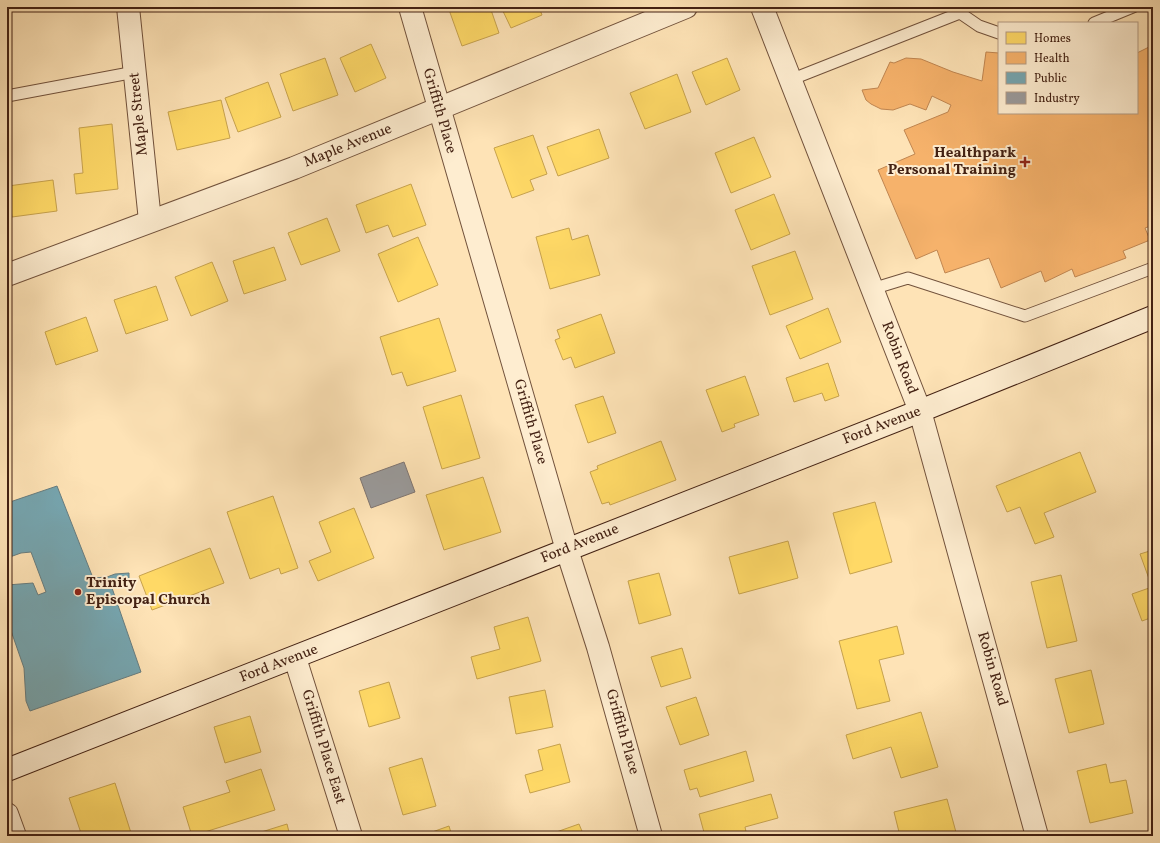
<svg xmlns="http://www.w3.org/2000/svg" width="1160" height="843" font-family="Vollkorn,serif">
<rect width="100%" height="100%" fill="#fee3b6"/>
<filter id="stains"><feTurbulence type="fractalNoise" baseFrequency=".005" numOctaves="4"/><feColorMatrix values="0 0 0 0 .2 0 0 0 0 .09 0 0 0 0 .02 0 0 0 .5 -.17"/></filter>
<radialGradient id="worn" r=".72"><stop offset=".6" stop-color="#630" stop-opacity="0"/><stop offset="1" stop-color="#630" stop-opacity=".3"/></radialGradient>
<!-- homes -->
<g fill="#ffd966" stroke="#c7a24d">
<polygon points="448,7 490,7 499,33 462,46"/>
<polygon points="501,7 539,7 542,15 511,28"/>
<polygon points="371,44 386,78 355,92 340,58"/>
<polygon points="325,58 338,95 293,111 280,74"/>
<polygon points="727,58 740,90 706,105 692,72"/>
<polygon points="677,74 691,112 645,129 630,93"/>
<polygon points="268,82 281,117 238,132 225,98"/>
<polygon points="221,100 230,138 177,150 168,112"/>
<polygon points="112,124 118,189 76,194 74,174 83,173 79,128"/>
<polygon points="599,129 609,158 558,176 547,147"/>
<polygon points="533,135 547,174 530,180 534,190 512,198 494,148"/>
<polygon points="754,137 771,177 731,193 715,153"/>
<polygon points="53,180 57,211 12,217 8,186"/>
<polygon points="411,184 426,225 393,237 388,225 366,233 356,205"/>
<polygon points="774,194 790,234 751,250 735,210"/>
<polygon points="327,218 340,251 301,265 288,233"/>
<polygon points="569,228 572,240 588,235 600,275 550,289 536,237"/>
<polygon points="418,237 438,285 398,302 378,254"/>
<polygon points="274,247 286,280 244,294 233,261"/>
<polygon points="795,251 813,299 770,315 752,266"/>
<polygon points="212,262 228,301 191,316 175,277"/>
<polygon points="156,286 168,320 126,334 114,300"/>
<polygon points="828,308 841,342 800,359 786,326"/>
<polygon points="601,314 615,353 575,368 571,357 563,360 555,340 560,338 557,330"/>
<polygon points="86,317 98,351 56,365 45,332"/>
<polygon points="439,318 456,371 407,386 402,372 392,375 380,337"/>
<polygon points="828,363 839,396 825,401 822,393 794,402 786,378"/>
<polygon points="745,376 759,415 734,424 735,427 722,432 706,390"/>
<polygon points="461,395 480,458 442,469 423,407"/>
<polygon points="603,396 616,433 588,443 575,405"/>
<polygon points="661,441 676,480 610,505 609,502 602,504 590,472 598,469 597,466"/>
<polygon points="1080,452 1096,492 1044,513 1054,537 1035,544 1020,507 1007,512 996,486"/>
<polygon points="483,477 501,532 444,550 426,495"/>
<polygon points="273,496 298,568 281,574 279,568 250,579 227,512"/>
<polygon points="875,502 892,562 850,574 833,513"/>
<polygon points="354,508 374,558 318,581 309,561 331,552 319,522"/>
<polygon points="788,541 798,578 739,594 729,557"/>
<polygon points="210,548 224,583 152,610 139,576"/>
<polygon points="1153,550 1153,617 1142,621 1132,594 1152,587 1140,554"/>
<polygon points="659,573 671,615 639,624 628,581"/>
<polygon points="1061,575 1077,641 1047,648 1031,582"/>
<polygon points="528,617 541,661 477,679 471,657 500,649 494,627"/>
<polygon points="897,626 904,654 879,660 890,701 857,709 839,641"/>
<polygon points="682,648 691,678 661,687 651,657"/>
<polygon points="1091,670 1104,724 1069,733 1055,679"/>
<polygon points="389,682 400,718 369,727 359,691"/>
<polygon points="545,690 553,727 516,734 509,697"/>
<polygon points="696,697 709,735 680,745 666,707"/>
<polygon points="921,712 938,767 901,778 891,747 853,759 846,735"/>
<polygon points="250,716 261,752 225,763 214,727"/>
<polygon points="560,744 570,782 530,793 525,775 543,770 538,750"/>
<polygon points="746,751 754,781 700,797 697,788 690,790 684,770"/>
<polygon points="422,758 436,806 403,815 389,768"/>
<polygon points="1106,764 1110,783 1126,780 1133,813 1090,823 1077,771"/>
<polygon points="261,769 275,810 192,836 183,807 230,792 226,781"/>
<polygon points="115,783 132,836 82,836 69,798"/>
<polygon points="771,794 778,818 745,827 747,836 705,836 699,814"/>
<polygon points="947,799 957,836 900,836 894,812"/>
<polygon points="287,824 290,836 255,836 255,834"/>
<polygon points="579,824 584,836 545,836"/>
<polygon points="449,826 452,836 421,836"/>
</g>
<!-- health -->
<polygon fill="#f6b26b" stroke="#c08651" points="1153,45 1153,225 1145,228 1150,240 1123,251 1126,258 1075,277 1072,269 1045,282 1041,271 1001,288 989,258 945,273 937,250 916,259 878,170 915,154 904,130 948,112 951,105 932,96 926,110 910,104 893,110 881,109 871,104 866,100 862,90 878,88 890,62 894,63 906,58 921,59 953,72 982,81 986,52 999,53 999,113 1137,113 1137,53"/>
<!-- public -->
<polygon fill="#76a5af" stroke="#677d80" points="57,486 93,578 107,577 115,574 129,573 129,582 112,588 141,672 30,711 26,701 24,668 9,625 7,626 7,585 33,583 38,595 46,592 31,552 21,553 7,558 7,503"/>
<!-- industry -->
<polygon fill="#999" stroke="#7f7571" points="404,462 415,492 371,508 360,478"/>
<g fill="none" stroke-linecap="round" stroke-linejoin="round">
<defs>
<g id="lane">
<polyline points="1094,23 1133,7"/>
<polyline points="790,80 960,13 979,26 999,33"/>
<polyline points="7,96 135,72"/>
<polyline points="872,289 908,278 1025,316 1153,268"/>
</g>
<g id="street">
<polyline points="128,7 150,221"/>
<polyline points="410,7 567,550 598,647 651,836"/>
<polyline points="762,7 920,411 1037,836"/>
<polyline points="7,275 294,168 686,7"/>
<polyline points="295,658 351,836"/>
<polyline points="7,814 15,836"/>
</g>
<polyline id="secondary" points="7,770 920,411 1153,317"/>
</defs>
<!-- lane casing -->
<use href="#lane" stroke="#72523c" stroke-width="13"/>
<!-- street casing -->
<use href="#street" stroke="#72523c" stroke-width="24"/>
<!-- secondary casing -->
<use href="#secondary" stroke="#432113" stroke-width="24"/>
<!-- lane -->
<use href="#lane" stroke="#feedd0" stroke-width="11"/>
<!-- street -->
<use href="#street" stroke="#feedd0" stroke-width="22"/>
<!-- secondary -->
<use href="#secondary" stroke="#feedd0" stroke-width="22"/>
</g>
<!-- markers -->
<g fill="#8f2418" stroke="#feedd0" stroke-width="1.5">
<path d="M1023 156h4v4h4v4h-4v4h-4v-4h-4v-4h4z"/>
<circle cx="78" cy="592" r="4"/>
</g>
<g text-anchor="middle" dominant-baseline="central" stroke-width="4" stroke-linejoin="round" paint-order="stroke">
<!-- street labels -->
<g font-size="15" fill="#432113" stroke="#feedd0">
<text transform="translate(439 111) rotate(74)">Griffith Place</text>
<text transform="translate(139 114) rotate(-96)">Maple Street</text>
<text transform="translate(348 146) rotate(-22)">Maple Avenue</text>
<text transform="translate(899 358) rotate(69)">Robin Road</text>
<text transform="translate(530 422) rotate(74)">Griffith Place</text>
<text transform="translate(882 426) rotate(-21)">Ford Avenue</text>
<text transform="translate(580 544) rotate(-22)">Ford Avenue</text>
<text transform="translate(279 664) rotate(-21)">Ford Avenue</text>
<text transform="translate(992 669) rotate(74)">Robin Road</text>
<text transform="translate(622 732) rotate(74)">Griffith Place</text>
<text transform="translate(323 747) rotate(73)">Griffith Place East</text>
</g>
<!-- poi labels -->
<g font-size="15" font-weight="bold" fill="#432113" stroke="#feedd0" text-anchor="end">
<text x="1016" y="153">Healthpark<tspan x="1016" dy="17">Personal Training</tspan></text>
<text x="86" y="583" text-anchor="start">Trinity<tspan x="86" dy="17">Episcopal Church</tspan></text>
</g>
</g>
<!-- margin -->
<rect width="1160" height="843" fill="none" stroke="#fee3b6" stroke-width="24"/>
<rect x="8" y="8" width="1144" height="827" fill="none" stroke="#432113" stroke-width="2"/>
<rect x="12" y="12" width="1136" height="819" fill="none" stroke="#432113"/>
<!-- legend -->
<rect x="998" y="22" width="140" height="92" fill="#feedd0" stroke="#b39b84"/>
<rect x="1006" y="32" width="20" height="12" fill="#ffd966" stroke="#b39b84"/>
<text x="1034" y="42" font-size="12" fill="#432113">Homes</text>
<rect x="1006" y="52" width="20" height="12" fill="#f6b26b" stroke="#b39b84"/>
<text x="1034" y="62" font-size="12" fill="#432113">Health</text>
<rect x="1006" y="72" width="20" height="12" fill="#76a5af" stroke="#b39b84"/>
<text x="1034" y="82" font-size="12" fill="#432113">Public</text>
<rect x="1006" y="92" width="20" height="12" fill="#999999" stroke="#b39b84"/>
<text x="1034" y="102" font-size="12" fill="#432113">Industry</text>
<rect width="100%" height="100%" filter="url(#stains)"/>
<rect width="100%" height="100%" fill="url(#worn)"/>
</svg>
